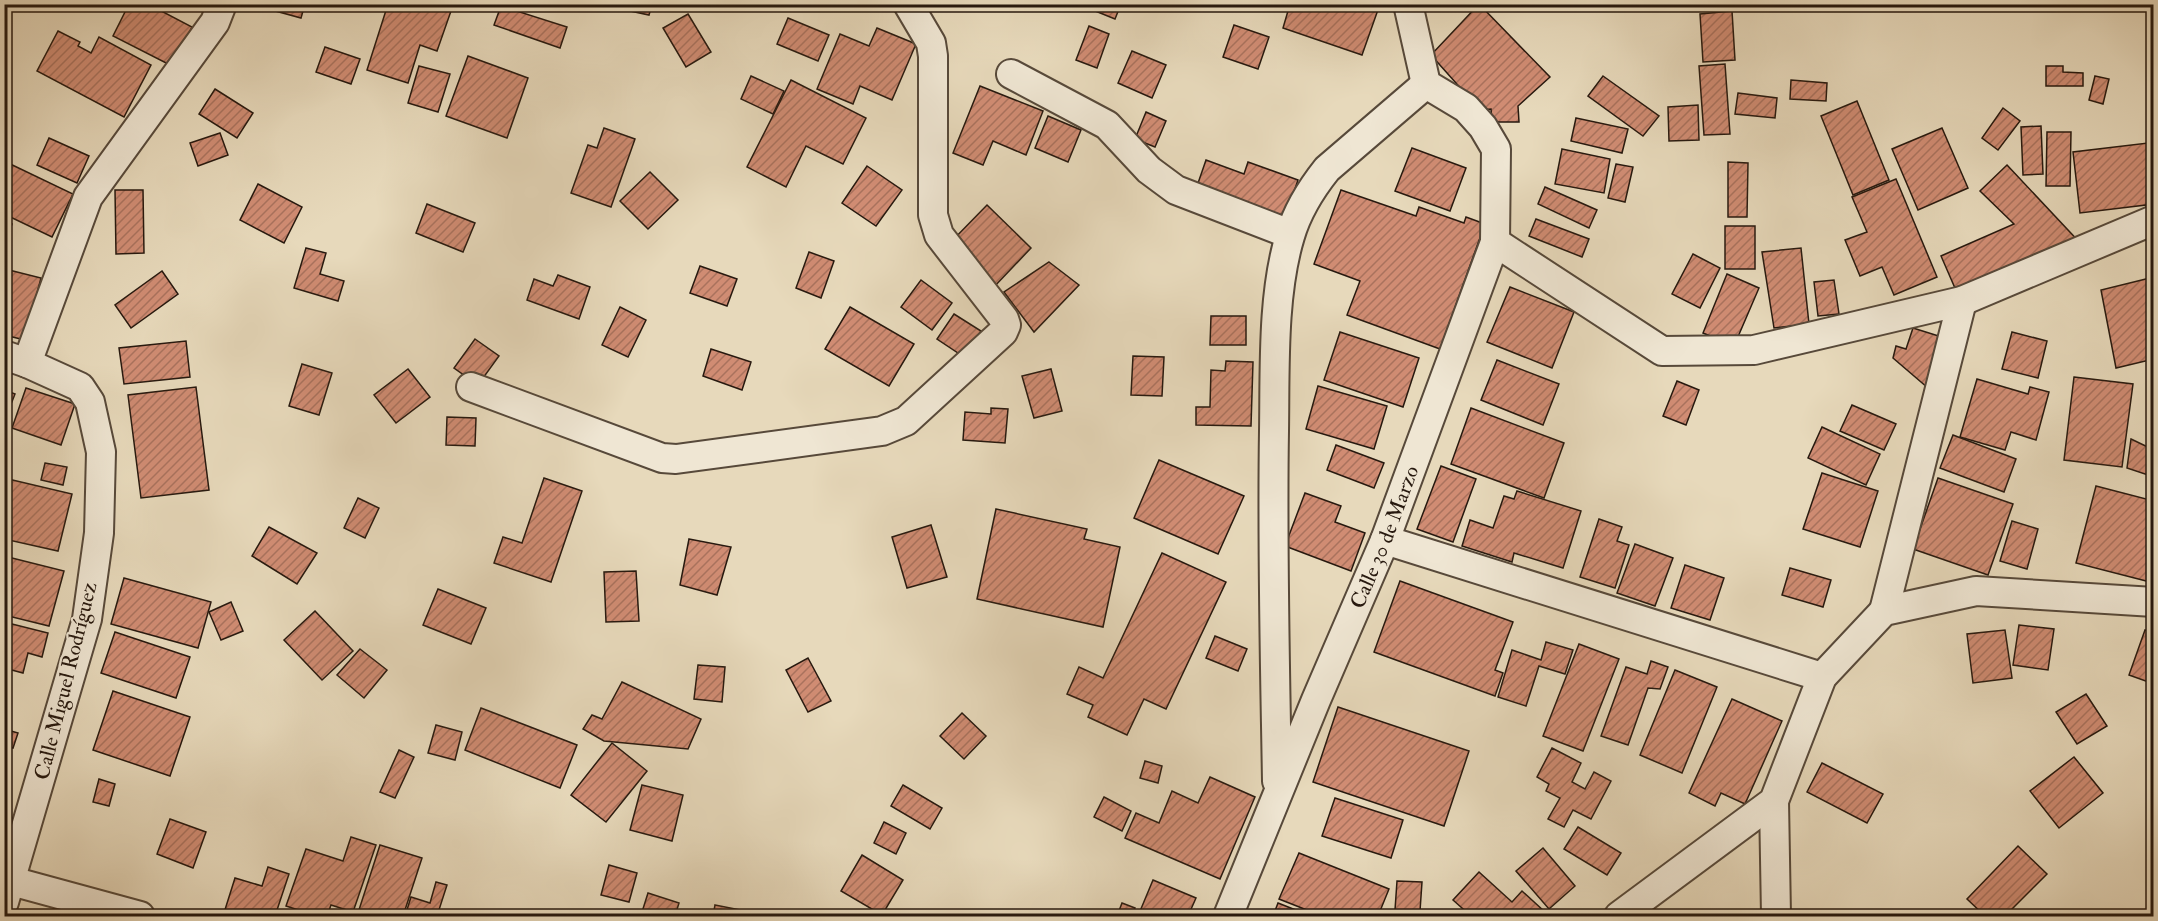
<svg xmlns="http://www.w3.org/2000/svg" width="2158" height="921" font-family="'IM FELL Double Pica',serif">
<defs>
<pattern id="building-hatch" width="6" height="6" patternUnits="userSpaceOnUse" patternTransform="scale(1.5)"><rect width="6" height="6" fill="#d08c73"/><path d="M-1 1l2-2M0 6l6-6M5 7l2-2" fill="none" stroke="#a9725d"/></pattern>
</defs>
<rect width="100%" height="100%" fill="#e7d9bb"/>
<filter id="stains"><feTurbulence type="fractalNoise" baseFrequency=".00333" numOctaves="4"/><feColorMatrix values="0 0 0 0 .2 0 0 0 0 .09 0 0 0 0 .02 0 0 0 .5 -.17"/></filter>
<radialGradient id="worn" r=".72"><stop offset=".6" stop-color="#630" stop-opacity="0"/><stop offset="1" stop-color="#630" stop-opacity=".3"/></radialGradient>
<!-- building -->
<g fill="url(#building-hatch)" stroke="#27190f" stroke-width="1.5">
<polygon points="129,4 148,4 192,27 172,66 113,36"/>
<polygon points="250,4 305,4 301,18"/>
<polygon points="388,4 432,4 451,11 437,51 420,45 408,83 367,70"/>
<polygon points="598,4 652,4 649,15"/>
<polygon points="1078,4 1121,4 1115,19"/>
<polygon points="1290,4 1380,4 1362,55 1283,28"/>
<polygon points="1479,4 1550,77 1518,106 1519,122 1492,122 1491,109 1480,110 1431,55"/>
<polygon points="501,6 567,27 560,48 494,25"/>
<polygon points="1732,11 1735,60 1703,62 1700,14"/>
<polygon points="688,14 711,52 686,67 663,28"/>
<polygon points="788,18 829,35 818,61 777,44"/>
<polygon points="1234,25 1269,37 1258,69 1223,57"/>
<polygon points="1089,26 1109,34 1097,68 1076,60"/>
<polygon points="877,28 916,44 892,100 860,86 853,104 817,89 840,34 869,46"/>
<polygon points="58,31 80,42 78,46 91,53 99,37 151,65 124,117 37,71"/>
<polygon points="325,47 360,59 351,84 316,72"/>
<polygon points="1132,51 1166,65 1152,98 1118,83"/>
<polygon points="468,56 528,78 507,138 446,116"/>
<polygon points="1725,64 1730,134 1704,135 1699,66"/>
<polygon points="419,66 450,74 438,112 408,103"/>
<polygon points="2046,66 2063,66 2063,72 2083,73 2083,86 2046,86"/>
<polygon points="751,76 784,91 773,114 741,99"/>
<polygon points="1603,76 1659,116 1643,136 1588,96"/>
<polygon points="2095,76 2109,79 2103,104 2089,100"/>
<polygon points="791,80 866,118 843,164 806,146 786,187 747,167"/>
<polygon points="1791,80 1827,83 1826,101 1790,99"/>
<polygon points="980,86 1043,111 1026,155 993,141 983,165 953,153"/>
<polygon points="215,89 253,113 237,138 199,114"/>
<polygon points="1738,93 1777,98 1775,118 1735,114"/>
<polygon points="1857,101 1889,180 1853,195 1821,116"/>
<polygon points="1698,105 1699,140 1669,141 1668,107"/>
<polygon points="2003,108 2020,121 1998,150 1982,138"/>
<polygon points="1146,112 1166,121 1155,147 1135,139"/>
<polygon points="1048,116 1081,130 1068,162 1035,148"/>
<polygon points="1576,118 1628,129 1622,153 1571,141"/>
<polygon points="2041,126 2043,174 2023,175 2021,127"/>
<polygon points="604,128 635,139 611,207 571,193 588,145 597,148"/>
<polygon points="1942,128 1968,188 1918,210 1892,149"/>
<polygon points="2047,132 2071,132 2070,186 2046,186"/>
<polygon points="220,133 228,155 198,166 190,143"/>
<polygon points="49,138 89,156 77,183 37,165"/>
<polygon points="2148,143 2154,204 2080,213 2073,152"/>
<polygon points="1412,148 1466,168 1450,211 1395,191"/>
<polygon points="1562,149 1610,159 1604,193 1555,184"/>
<polygon points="1206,160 1244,174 1248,162 1298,180 1284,221 1196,189"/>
<polygon points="4,161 73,194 52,237 4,214"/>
<polygon points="1728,162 1748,163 1747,217 1728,217"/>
<polygon points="1616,164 1633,167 1625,202 1608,198"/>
<polygon points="2007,165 2083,246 1958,295 1941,256 2014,224 1980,191"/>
<polygon points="867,166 902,190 876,226 842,203"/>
<polygon points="650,172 678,200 648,229 620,201"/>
<polygon points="1896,179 1937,277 1894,295 1882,267 1860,276 1845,240 1867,232 1852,197"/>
<polygon points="258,184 302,207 284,243 240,220"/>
<polygon points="1545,187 1597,210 1589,228 1538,204"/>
<polygon points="115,190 143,190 144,253 116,254"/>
<polygon points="1341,190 1416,216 1419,207 1464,223 1466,217 1485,224 1440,349 1347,315 1360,281 1314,264"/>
<polygon points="427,204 475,223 463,252 416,233"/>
<polygon points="987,205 1031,248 993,288 948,245"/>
<polygon points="1536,219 1589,239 1582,257 1529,236"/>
<polygon points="4,221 12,224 4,246"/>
<rect x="1725" y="226" width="30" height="43"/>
<polygon points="306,248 326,253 320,274 344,281 338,301 294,288"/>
<polygon points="1801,248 1809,324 1774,328 1762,252"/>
<polygon points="809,252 834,261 821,298 796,288"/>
<polygon points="1693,254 1720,268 1700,308 1672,294"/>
<polygon points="1049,262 1079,285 1034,332 1004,292"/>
<polygon points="700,266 737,279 727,306 690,293"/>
<polygon points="9,270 41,278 25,340 4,335 4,287"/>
<polygon points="162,271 178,294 131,328 115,305"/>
<polygon points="1727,274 1759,288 1734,346 1703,333"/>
<polygon points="558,275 590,287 579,319 527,300 534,279 553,286"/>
<polygon points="2154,277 2154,359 2116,368 2101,290"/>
<polygon points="921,280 952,303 932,330 901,307"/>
<polygon points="1834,280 1839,314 1818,316 1814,282"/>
<polygon points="1510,287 1574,312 1552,368 1487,342"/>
<polygon points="620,307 646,320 628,357 602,345"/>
<polygon points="850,307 914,344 889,386 825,349"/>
<polygon points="954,314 981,331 964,357 937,339"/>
<polygon points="1211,316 1246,316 1246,345 1210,345"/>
<polygon points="1913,328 1945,338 1928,388 1893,358 1896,346 1906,349"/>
<polygon points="1340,332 1419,358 1403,407 1324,380"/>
<polygon points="2012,332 2047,341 2038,378 2002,369"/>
<polygon points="475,339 499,356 478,385 454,368"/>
<polygon points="186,341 190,377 124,384 119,348"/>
<polygon points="711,349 751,362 742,390 703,376"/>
<polygon points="1133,356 1164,357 1162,396 1131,395"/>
<polygon points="1497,360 1559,384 1543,425 1481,400"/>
<polygon points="1226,361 1253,362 1251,426 1196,425 1196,407 1210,407 1211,370 1225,371"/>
<polygon points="302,364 332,373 319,415 289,406"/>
<polygon points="408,369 430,397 396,423 374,395"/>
<polygon points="1051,369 1062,411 1034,418 1022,376"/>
<polygon points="2074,377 2133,384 2122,467 2064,460"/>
<polygon points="1977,379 2028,394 2030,387 2049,392 2036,440 2011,432 2005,450 1960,437"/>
<polygon points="1677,381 1699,390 1686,425 1663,416"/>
<polygon points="1318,386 1387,406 1374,449 1306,429"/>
<polygon points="196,387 209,490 141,498 128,395"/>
<polygon points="26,388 75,404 61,445 12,428"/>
<polygon points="4,390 15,394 4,422"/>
<polygon points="1852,405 1896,424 1884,450 1840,431"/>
<polygon points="991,408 1008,409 1005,443 963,440 965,412 991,414"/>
<polygon points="1471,408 1564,443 1544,498 1451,464"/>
<polygon points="447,417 476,418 475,446 446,445"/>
<polygon points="1822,427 1880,454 1866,485 1808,458"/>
<polygon points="1953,435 2016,459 2004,492 1940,468"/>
<polygon points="2131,439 2154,450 2154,477 2127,468"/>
<polygon points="1336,445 1384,463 1374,488 1327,470"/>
<polygon points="1159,460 1244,496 1218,554 1134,518"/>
<polygon points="45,463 67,467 63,485 41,480"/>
<polygon points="1441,466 1476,479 1453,542 1417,529"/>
<polygon points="1822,473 1878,491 1860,547 1803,529"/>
<polygon points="4,478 72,494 58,551 4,539"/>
<polygon points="544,478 582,491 551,582 494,563 503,537 522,543"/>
<polygon points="1938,478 2013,504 1988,575 1913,549"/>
<polygon points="2096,486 2154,501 2154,583 2076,563"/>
<polygon points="1517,491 1581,511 1563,568 1514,553 1512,562 1462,546 1470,520 1493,528 1504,496 1514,499"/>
<polygon points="1305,493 1341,506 1335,522 1365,533 1351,571 1285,546"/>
<polygon points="358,498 379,508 365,538 344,528"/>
<polygon points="996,509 1087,529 1084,539 1120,547 1103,627 977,599"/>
<polygon points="1599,519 1622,527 1617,541 1629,545 1615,588 1580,577"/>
<polygon points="2012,521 2038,529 2027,569 2000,561"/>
<polygon points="931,525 947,577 907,588 892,537"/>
<polygon points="269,527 317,553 297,584 252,556"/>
<polygon points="689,539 731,547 717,595 680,585"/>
<polygon points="1635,544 1673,558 1655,606 1617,593"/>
<polygon points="1162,553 1226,582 1166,709 1144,699 1127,735 1088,717 1093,705 1067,694 1079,667 1103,678"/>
<polygon points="4,556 64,571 49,626 4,615"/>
<polygon points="1685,565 1724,578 1710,620 1671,608"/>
<polygon points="1790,568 1831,580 1823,607 1782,595"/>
<polygon points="636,571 639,621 606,622 604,572"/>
<polygon points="124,578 211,602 198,648 111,624"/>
<polygon points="1400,581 1513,622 1495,670 1503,673 1495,696 1374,652"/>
<polygon points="438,589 486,608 471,644 423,625"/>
<polygon points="231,602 243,631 221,640 209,612"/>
<polygon points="315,611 353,651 322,680 284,640"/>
<polygon points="4,622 48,633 42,657 28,653 23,673 4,668"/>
<polygon points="2019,625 2054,629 2048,670 2013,665"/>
<polygon points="2005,630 2012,678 1973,683 1967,634"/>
<polygon points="2145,630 2154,633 2154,684 2129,675"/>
<polygon points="115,632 190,657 176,698 101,673"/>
<polygon points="1215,636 1247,649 1238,671 1206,658"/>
<polygon points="1546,642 1573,650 1565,674 1539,666 1526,706 1498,697 1512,650 1541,660"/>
<polygon points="1579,644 1619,659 1583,751 1543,736"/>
<polygon points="360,649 387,670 364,698 337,675"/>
<polygon points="808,658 831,701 808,712 786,670"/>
<polygon points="1651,661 1668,667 1660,689 1648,688 1628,745 1601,736 1626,667 1647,674"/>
<polygon points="698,665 725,667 722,702 694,699"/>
<polygon points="1675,670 1717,687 1682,773 1640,755"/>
<polygon points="622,682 701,719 688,749 604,741 583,729 592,715 602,719"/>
<polygon points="113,691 190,717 170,776 93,750"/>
<polygon points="2086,694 2107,726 2077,744 2056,712"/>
<polygon points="1732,699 1782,721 1745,804 1721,793 1715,806 1689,793"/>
<polygon points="1338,707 1469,751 1444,826 1313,782"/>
<polygon points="481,708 577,745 560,788 465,750"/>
<polygon points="962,713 986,736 964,759 940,736"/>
<polygon points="436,725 462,732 455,760 428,753"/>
<polygon points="4,729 18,733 13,748 4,746"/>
<polygon points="612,743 647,771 606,822 571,795"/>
<polygon points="1552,748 1581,763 1572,782 1585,789 1594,772 1611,781 1591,819 1573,810 1564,827 1548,819 1560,798 1546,791 1549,784 1537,777"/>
<polygon points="399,750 414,757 395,798 380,792"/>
<polygon points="2074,757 2103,793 2059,828 2030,791"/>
<polygon points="1145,761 1162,766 1158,783 1140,778"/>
<polygon points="1822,763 1883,794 1867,823 1807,792"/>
<polygon points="1210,777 1255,797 1220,879 1125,838 1136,813 1159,823 1172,791 1198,803"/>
<polygon points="99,779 115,784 109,806 93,802"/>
<polygon points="642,785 683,795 672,841 630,830"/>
<polygon points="903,785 942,808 930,829 891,806"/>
<polygon points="1104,797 1131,811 1122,831 1094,817"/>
<polygon points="1335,798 1403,820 1391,858 1322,836"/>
<polygon points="170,819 206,832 193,868 157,854"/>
<polygon points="884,822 906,833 896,854 874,843"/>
<polygon points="1578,827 1621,853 1607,875 1564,849"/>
<polygon points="351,837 376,845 353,912 331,905 327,916 317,916 286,906 306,849 343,861"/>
<polygon points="380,845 422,858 403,916 357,916"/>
<polygon points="2018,846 2047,874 2005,916 1985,916 1967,899"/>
<polygon points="1543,848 1575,886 1549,909 1516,871"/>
<polygon points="1299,853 1389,889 1378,916 1322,916 1279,899"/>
<polygon points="862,855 903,880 882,915 841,891"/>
<polygon points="609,865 637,873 629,902 601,895"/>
<polygon points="268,867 289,874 275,916 223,916 235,878 262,886"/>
<polygon points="1479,872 1512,902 1522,891 1545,912 1541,916 1471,916 1453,900"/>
<polygon points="1153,880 1196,898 1188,916 1138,916"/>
<polygon points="1397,881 1422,882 1420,911 1395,910"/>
<polygon points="436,882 447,885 437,916 405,916 411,897 430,903"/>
<polygon points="648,893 679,903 675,916 658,916 642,912"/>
<polygon points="1122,903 1135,908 1132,916 1117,916"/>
<polygon points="1278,903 1311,916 1273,916"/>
<polygon points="715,905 761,914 761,916 713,916"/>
</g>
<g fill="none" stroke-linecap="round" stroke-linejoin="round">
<defs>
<g id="minor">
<polyline points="1011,74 1107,125 1149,170 1176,190 1290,234"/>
<polyline points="1495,242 1662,351 1754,350 1962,301 2154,220"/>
<polyline points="4,355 27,363 80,387 90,402 101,452 99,533 87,619 4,902"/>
<polyline points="27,363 88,197 215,22 222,4"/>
<polyline points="471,387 662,458 676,459 882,431 906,421 1003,332 1006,325 1004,319 939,235 933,215 933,56 931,43 908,4"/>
<polyline points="1385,540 1822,677"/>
<polyline points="1884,611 1962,301"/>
<path d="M 1277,781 C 1275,664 1272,547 1274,431 C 1275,370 1272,295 1290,236 C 1297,212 1311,189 1327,169 L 1426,84"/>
<polyline points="1774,801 1776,916"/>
<polyline points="4,879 140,916"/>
<path id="s1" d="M 1228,916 L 1316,700 L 1385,540 L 1495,242 L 1496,149 L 1483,127 L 1466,108 L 1426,84 L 1408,4"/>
<polyline points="1619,916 1774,801 1822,677 1884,611 1976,591 2154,602"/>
</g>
</defs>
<!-- minor casing -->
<use href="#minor" stroke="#57493a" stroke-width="32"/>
<!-- minor -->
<use href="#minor" stroke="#efe6d3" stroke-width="28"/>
</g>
<g text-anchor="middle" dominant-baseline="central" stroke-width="4.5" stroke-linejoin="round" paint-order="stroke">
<!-- street labels -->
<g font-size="21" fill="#27190f" stroke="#efe6d3">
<text stroke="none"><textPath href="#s1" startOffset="410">Calle 30 de Marzo</textPath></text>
<text transform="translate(66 681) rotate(-76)">Calle Miguel Rodríguez</text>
</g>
</g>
<!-- margin -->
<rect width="2158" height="921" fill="none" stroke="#e7d9bb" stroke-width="24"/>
<rect x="6" y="6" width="2146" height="909" fill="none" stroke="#27190f" stroke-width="3"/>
<rect x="12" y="12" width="2134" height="897" fill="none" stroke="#27190f" stroke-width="1.5"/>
<rect width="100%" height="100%" filter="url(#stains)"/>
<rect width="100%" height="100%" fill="url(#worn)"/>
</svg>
